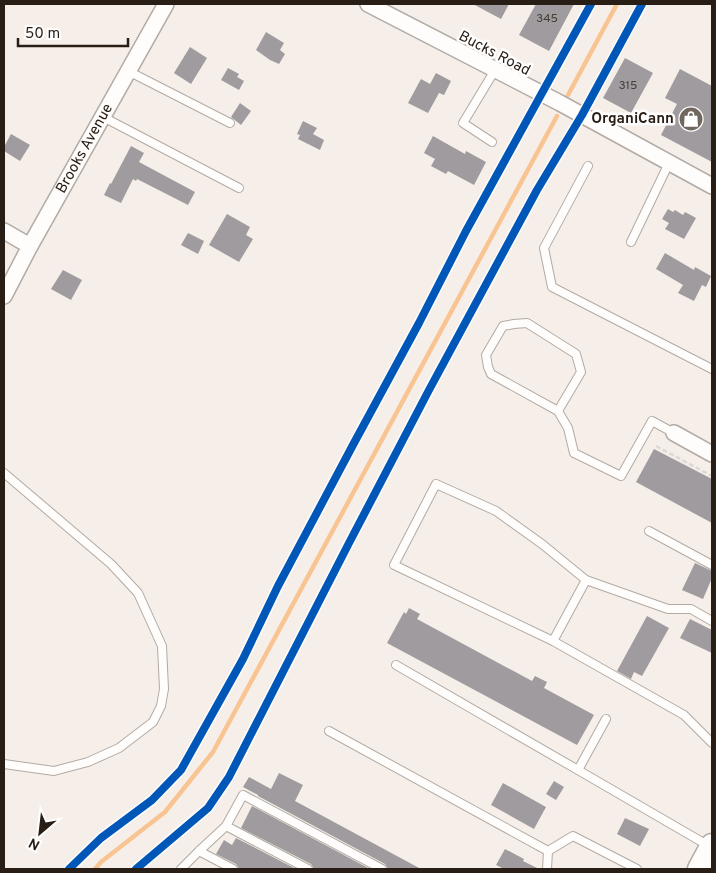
<svg xmlns="http://www.w3.org/2000/svg" width="716" height="873" font-family="Overpass,sans-serif">
<rect width="100%" height="100%" fill="#f6efe9"/>
<g fill="none" stroke-linecap="round" stroke-linejoin="round">
<!-- stream -->
<g stroke="#f8c492" stroke-width="4.5">
<polyline points="568,95 617,4"/>
<polyline points="95,869 101,862 165,812 213,752 557,116"/>
</g>
</g>
<!-- building -->
<g fill="#9f9b9e">
<polygon points="473,4 509,4 501,19"/>
<polygon points="536,4 574,4 549,51 519,35"/>
<polygon points="266,32 284,43 280,50 285,54 279,64 270,60 256,50"/>
<polygon points="190,47 207,58 191,84 174,73"/>
<polygon points="625,58 653,73 631,113 603,98"/>
<polygon points="228,68 239,74 237,77 244,81 239,90 221,80"/>
<polygon points="680,69 712,86 712,162 661,135 677,104 665,98"/>
<polygon points="436,73 451,81 444,95 439,93 428,113 408,103 421,79 430,84"/>
<polygon points="240,103 251,111 241,125 231,117"/>
<polygon points="303,121 317,128 313,134 324,140 320,150 298,139 300,135 297,134"/>
<polygon points="11,134 30,145 20,161 4,151 4,147"/>
<polygon points="433,136 465,154 466,151 486,162 474,185 448,171 446,174 431,166 435,159 424,153"/>
<polygon points="131,146 144,153 139,162 195,192 188,205 137,179 136,181 133,179 121,203 104,195 110,183 111,184"/>
<polygon points="668,209 673,212 675,210 683,215 685,212 696,218 684,239 665,229 669,223 662,219"/>
<polygon points="227,214 250,227 246,235 253,239 239,262 209,245"/>
<polygon points="188,233 204,241 198,254 181,245"/>
<polygon points="665,253 694,270 695,267 711,276 706,287 702,285 694,301 678,293 683,285 656,269"/>
<polygon points="63,270 82,280 71,300 51,289"/>
<polygon points="654,449 712,479 712,523 636,482"/>
<polygon points="695,563 712,571 712,578 703,599 682,590"/>
<polygon points="409,608 420,614 417,619 532,681 535,676 547,682 544,688 594,715 577,745 387,643 404,612 406,614"/>
<polygon points="647,616 669,628 642,676 634,672 631,679 617,671"/>
<polygon points="690,619 712,630 712,653 680,638"/>
<polygon points="279,773 303,785 295,801 421,869 388,869 385,864 258,796 258,795 243,787 249,777 271,789"/>
<polygon points="554,781 564,787 556,800 546,794"/>
<polygon points="503,783 546,807 534,829 491,805"/>
<polygon points="252,806 370,869 314,869 311,864 241,828"/>
<polygon points="625,818 649,829 640,846 617,834"/>
<polygon points="236,838 296,869 239,869 236,864 216,854 224,840 232,845"/>
<polygon points="505,849 524,859 523,861 539,869 504,869 496,865"/>
</g>
<g fill="none" stroke-linecap="round" stroke-linejoin="round">
<defs>
<g id="lane">
<polyline points="128,71 230,123"/>
<polyline points="103,117 239,188"/>
<polyline points="492,142 463,123 495,70"/>
<polyline points="588,166 544,248 552,287 712,369"/>
<polyline points="631,242 669,163"/>
<polyline points="558,411 581,372 576,354 527,323 514,324 503,326 486,355 488,367 491,374 558,411 568,428 574,453 621,476 652,421 674,433"/>
<polyline points="4,473 111,564 138,593 162,646 164,689 161,706 153,722 119,748 88,762 54,771 4,764"/>
<polyline points="649,531 712,565"/>
<polyline points="586,580 668,609 691,609 712,621"/>
<polyline points="553,641 586,580 542,544 496,511 436,484 394,565 553,641 684,715 712,743"/>
<polyline points="396,665 578,770"/>
<polyline points="606,719 578,770 709,846"/>
<polyline points="329,731 548,851 573,836 637,869"/>
<polyline points="226,826 308,869"/>
<polyline points="199,851 233,869"/>
<polyline points="181,869 199,851 226,826 243,795 382,869"/>
<polyline points="547,869 548,851"/>
</g>
<g id="street">
<polyline points="368,4 560,103 712,186"/>
<polyline points="4,231 30,246"/>
<path id="s1" d="M 4,296 L 30,246 L 166,4"/>
<polyline points="674,433 712,454"/>
</g>
<polyline id="secondary" points="699,869 712,845"/>
</defs>
<!-- lane casing -->
<use href="#lane" stroke="#b2aaa3" stroke-width="10"/>
<!-- street casing -->
<use href="#street" stroke="#b2aaa3" stroke-width="18"/>
<!-- secondary casing -->
<use href="#secondary" stroke="#b2aaa3" stroke-width="25"/>
<!-- path -->
<polyline stroke="#dbd8d6" stroke-width="2.5" stroke-dasharray="5 2.5" stroke-linecap="butt" points="656,446 712,476"/>
<!-- lane -->
<use href="#lane" stroke="#fefdfc" stroke-width="8"/>
<!-- street -->
<use href="#street" stroke="#fefdfc" stroke-width="15"/>
<!-- secondary -->
<use href="#secondary" stroke="#fefdfc" stroke-width="22"/>
<defs>
<g id="cycleway">
<polyline points="69,869 101,838 152,800 181,770 243,659 278,586 354,443 419,323 466,231 591,4"/>
<polyline points="136,869 208,808 229,777 349,543 429,390 537,190 582,115 642,4"/>
</g>
</defs>
<!-- cycleway casing -->
<use href="#cycleway" stroke="#fefefe" stroke-width="11"/>
<!-- cycleway -->
<use href="#cycleway" stroke="#0057b8" stroke-width="8"/>
</g>
<!-- icons -->
<defs>
<symbol id="shop-disc" viewBox="-11 -11 22 22"><circle r="9.5" fill="#71675f" stroke="#fefefe"/><path d="M-5-2.5h2.3a2.7 3.5 0 0 1 5.4 0H5L5.5 6h-11ZM-1.5-2.5h3a1.5 2.3 0 0 0-3 0Z" fill="#fff"/></symbol>
</defs>
<g fill-rule="evenodd">
<use href="#shop-disc" x="677" y="105" width="28" height="28"/>
</g>
<g text-anchor="middle" dominant-baseline="central" stroke-width="5" stroke-linejoin="round" paint-order="stroke">
<!-- number labels -->
<g font-size="12" fill="#463d37">
<text x="547" y="19">345</text>
<text x="628" y="86">315</text>
</g>
<!-- street labels -->
<g font-size="15" fill="#291e15" stroke="#fefefe">
<text transform="translate(494 54) rotate(28)">Bucks Road</text>
<text stroke="none"><textPath href="#s1" startOffset="168">Brooks Avenue</textPath></text>
</g>
<!-- poi labels -->
<g font-size="15" font-weight="bold" fill="#291e15" stroke="#fefefe" text-anchor="end">
<text x="674" y="119">OrganiCann</text>
</g>
</g>
<!-- border -->
<rect width="716" height="873" fill="none" stroke="#291e15" stroke-width="10"/>
<!-- north arrow -->
<g transform="translate(40 833) rotate(208)" stroke="#fefefe" stroke-width="4" paint-order="stroke">
<path d="M0-4L9 19L0 12L-9 19Z" fill="#291e15"/>
<text y="-8" font-size="14" font-weight="bold" text-anchor="middle" fill="#291e15">N</text>
</g>
<!-- scale -->
<path d="M18 38v8h110v-8" fill="none" stroke="#291e15" stroke-width="2.5"/>
<text x="25" y="38" font-size="15" fill="#291e15" stroke="#fefefe" stroke-width="4" paint-order="stroke">50 m</text>
</svg>
